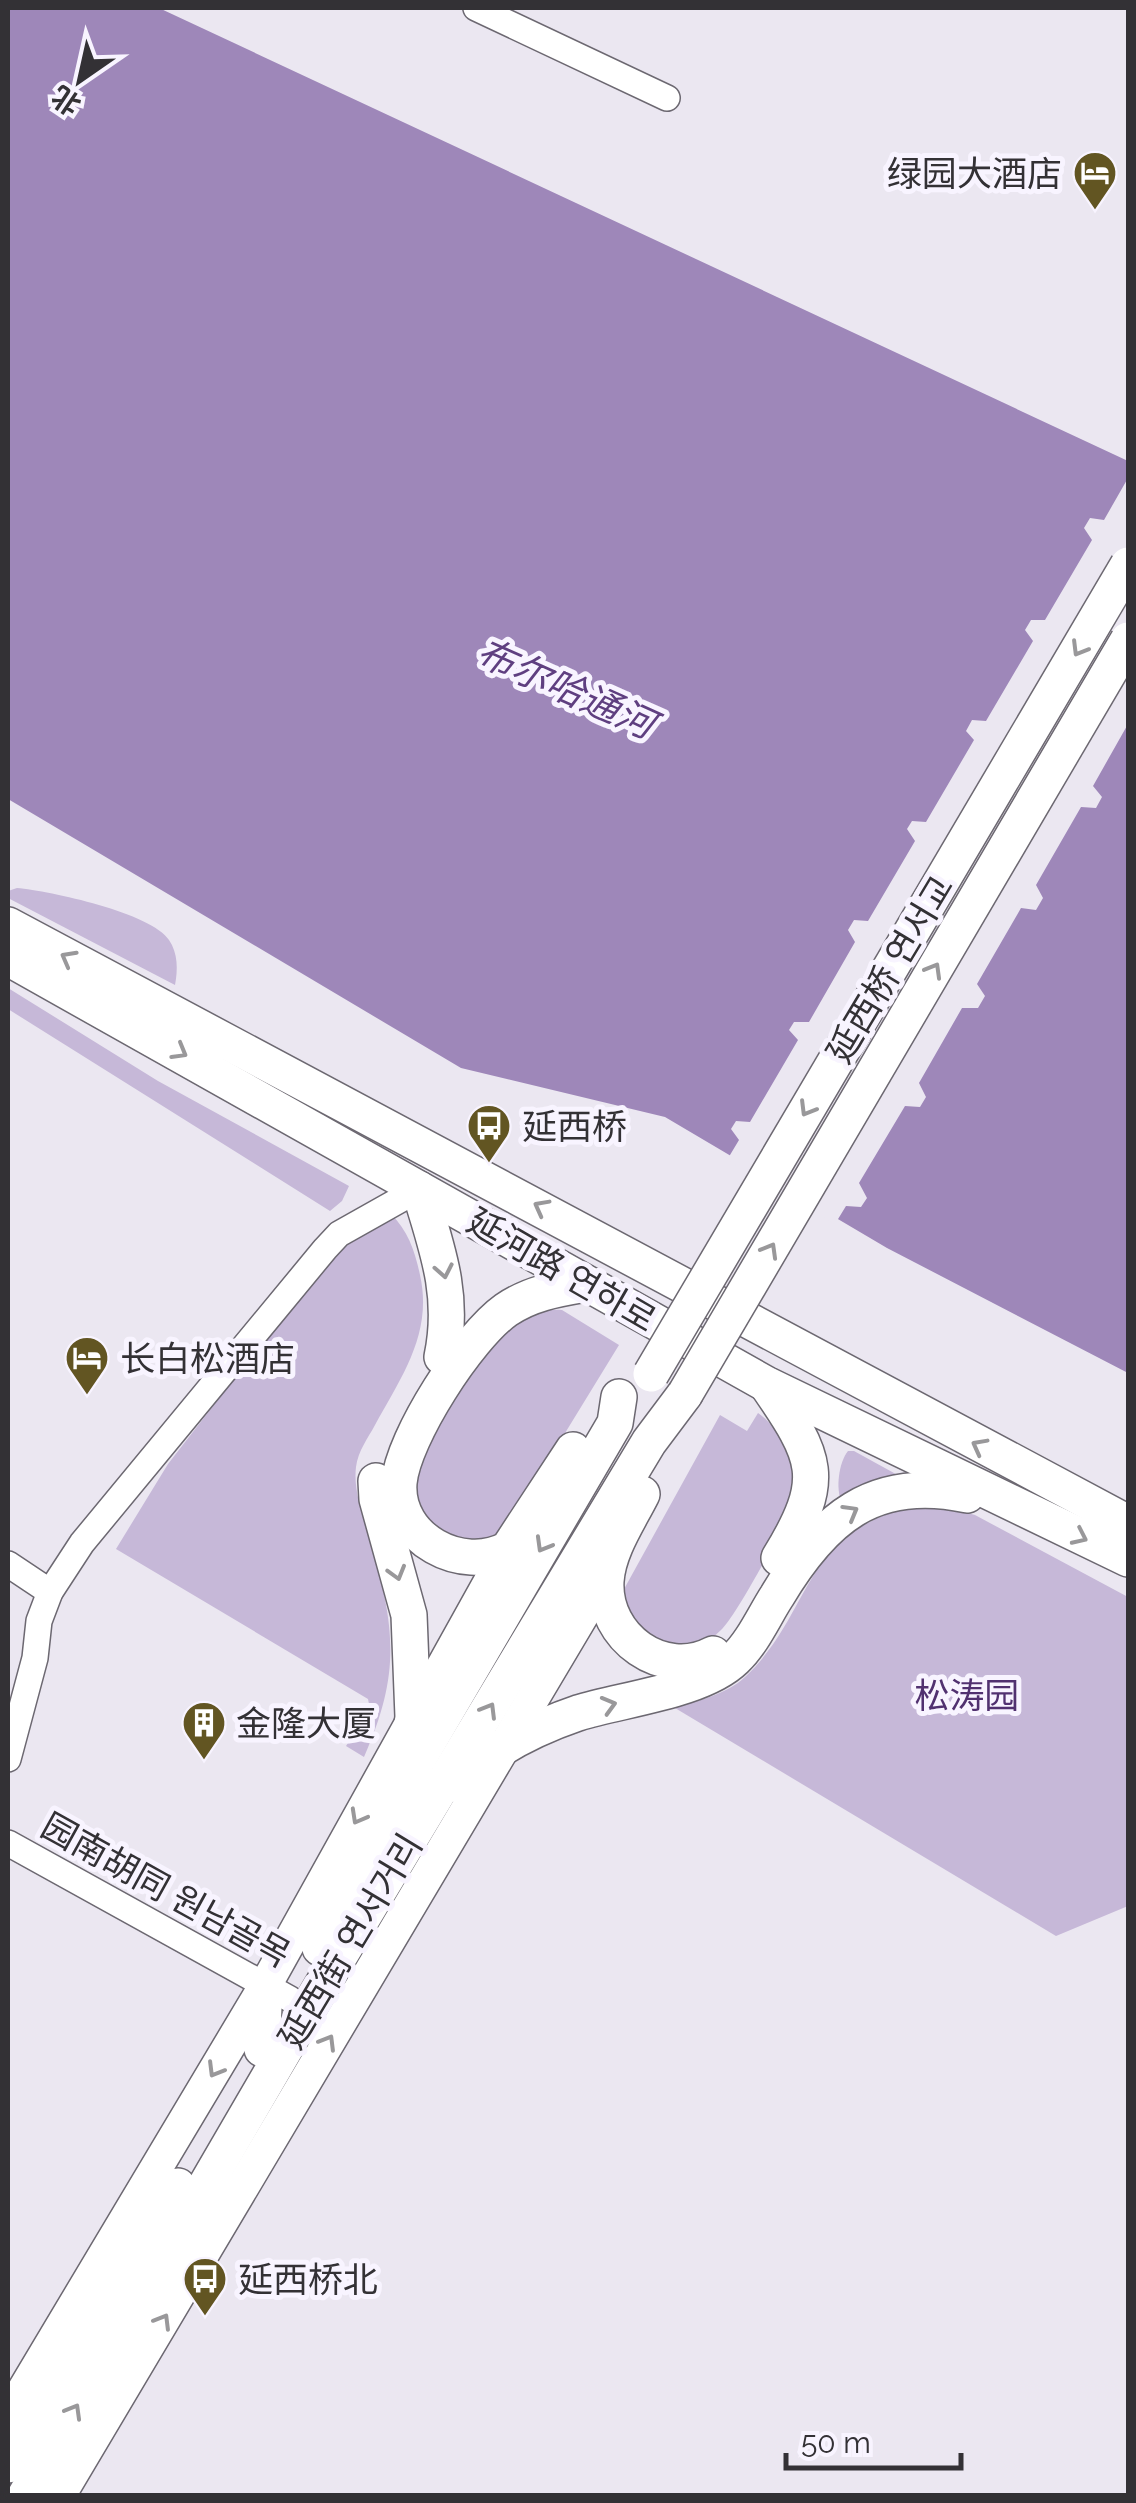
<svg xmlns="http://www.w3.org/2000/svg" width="1136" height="2503" font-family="Raleway,'Noto Sans SC','Noto Sans KR',sans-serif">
<rect width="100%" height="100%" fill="#ebe7f1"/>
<!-- green -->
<g fill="#c6b8d8">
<path d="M 17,888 C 50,891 152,913 169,940 C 178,953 178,970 175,985 L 8,898 L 8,891 Z"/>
<polygon points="8,988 158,1081 349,1186 342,1201 330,1211 8,1009"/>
<path d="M 391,1214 C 408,1231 415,1251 420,1275 C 433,1333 402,1376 375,1425 C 368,1438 358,1451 356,1467 C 353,1492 364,1518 371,1542 C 395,1628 401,1673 364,1757 L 346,1746 L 370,1709 L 368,1699 L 116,1549 L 168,1464 L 325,1262 L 341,1244 Z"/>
<path d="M 562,1310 L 619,1345 L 505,1531 C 477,1552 457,1539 428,1526 C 420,1508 413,1495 415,1475 C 417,1455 433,1436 443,1419 C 468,1376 501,1304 562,1310 Z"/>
<path d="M 758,1413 C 782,1430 798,1464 794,1494 C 792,1515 736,1616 721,1630 C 709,1642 695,1646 680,1651 L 630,1624 L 623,1591 L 720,1415 L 747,1431 Z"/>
<path d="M 848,1451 L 854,1451 L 903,1478 L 842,1503 C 835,1489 839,1462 848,1451 Z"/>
<path d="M 910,1507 L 946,1507 L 975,1515 L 1128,1597 L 1128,1906 L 1056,1936 L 675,1708 C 698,1700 726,1695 745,1677 C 813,1613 800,1535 910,1507 Z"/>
</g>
<!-- water -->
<polygon fill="#9e87b9" points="8,8 159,8 1128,461 1128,1373 887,1248 665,1117 461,1068 8,799"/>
<!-- pier -->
<polygon fill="#ebe7f1" points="1128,478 1128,724 1093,786 1102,797 1096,808 1081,807 1036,885 1043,898 1036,910 1021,908 977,984 985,996 978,1008 962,1008 919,1083 926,1097 920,1107 905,1106 859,1183 867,1198 861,1207 846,1206 835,1224 727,1160 739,1140 731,1129 736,1121 750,1122 798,1040 789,1030 794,1022 809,1022 855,942 848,930 854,920 868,921 915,841 907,829 912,821 926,822 974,740 966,731 972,720 986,721 1033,641 1025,630 1031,620 1045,620 1092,540 1084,528 1090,518 1104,520"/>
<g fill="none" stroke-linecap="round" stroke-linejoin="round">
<defs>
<g id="minor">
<polyline points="476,8 667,98"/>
<polyline points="8,1564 50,1592"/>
<polyline points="8,1759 35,1658 39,1621 50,1592 82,1543 325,1249 339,1234 419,1189"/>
<polyline points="8,1843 290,1999"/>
</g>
<g id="tertiary">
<polyline points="8,2416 265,1986 508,1549"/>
<polyline points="59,2496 608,1572"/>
</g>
<g id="secondary">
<polyline points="8,925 1128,1523"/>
<polyline points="8,958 766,1384 1128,1559"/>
<path d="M 419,1189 C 437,1248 455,1295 442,1357"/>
<path d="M 767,1385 C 817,1458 828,1478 779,1558"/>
<path d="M 573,1450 L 508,1549 C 462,1574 395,1539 399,1483 C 403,1437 468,1337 506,1310 C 531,1293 557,1289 586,1284"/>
<polyline points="376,1481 377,1499 409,1615 413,1717 407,1764"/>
<path d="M 642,1494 C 629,1520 608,1550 606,1581 C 603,1638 663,1680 713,1654"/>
<path d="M 454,1784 C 488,1752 534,1728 578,1713 C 623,1699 702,1691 735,1659 C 753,1642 764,1616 777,1596 C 823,1519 873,1475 967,1495"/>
<polyline points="320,1948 406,1780 615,1423 619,1397"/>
<polyline points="262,2049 265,1986"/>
<polyline points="8,2465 178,2186"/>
<polyline points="25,2496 327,1977 649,1442 685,1394"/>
</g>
</defs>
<!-- minor casing -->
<use href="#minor" stroke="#6c6871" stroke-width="28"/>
<!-- tertiary casing -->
<use href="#tertiary" stroke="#6c6871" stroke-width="35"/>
<!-- secondary casing -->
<use href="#secondary" stroke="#6c6871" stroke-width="38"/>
<!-- minor -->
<use href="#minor" stroke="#fff" stroke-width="25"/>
<!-- tertiary -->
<use href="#tertiary" stroke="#fff" stroke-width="32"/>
<!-- secondary -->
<use href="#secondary" stroke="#fff" stroke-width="35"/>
<defs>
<g id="secondary-bridge">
<polyline points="651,1374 1128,565"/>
<polyline points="685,1394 1128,640"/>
</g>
</defs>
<!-- secondary-bridge casing -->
<use href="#secondary-bridge" stroke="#6c6871" stroke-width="38" stroke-linecap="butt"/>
<!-- secondary-bridge -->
<use href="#secondary-bridge" stroke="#fff" stroke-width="35"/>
</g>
<!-- one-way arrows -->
<defs><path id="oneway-chevron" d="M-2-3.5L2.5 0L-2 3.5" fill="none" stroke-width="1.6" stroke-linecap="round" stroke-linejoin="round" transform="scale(2.5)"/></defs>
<g stroke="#99989a">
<use href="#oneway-chevron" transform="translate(1079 649) rotate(121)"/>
<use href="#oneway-chevron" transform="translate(68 958) rotate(-151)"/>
<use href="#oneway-chevron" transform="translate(934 970) rotate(-60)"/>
<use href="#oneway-chevron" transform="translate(180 1052) rotate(30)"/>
<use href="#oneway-chevron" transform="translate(807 1109) rotate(121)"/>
<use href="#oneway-chevron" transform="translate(541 1207) rotate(-152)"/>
<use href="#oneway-chevron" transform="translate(770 1250) rotate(-60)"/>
<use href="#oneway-chevron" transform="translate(444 1271) rotate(79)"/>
<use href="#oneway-chevron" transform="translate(979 1446) rotate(-152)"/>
<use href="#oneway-chevron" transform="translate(851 1512) rotate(-30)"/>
<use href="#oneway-chevron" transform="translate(1080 1537) rotate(25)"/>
<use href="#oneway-chevron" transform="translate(543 1545) rotate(120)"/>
<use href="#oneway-chevron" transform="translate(397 1573) rotate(74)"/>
<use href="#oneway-chevron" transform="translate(609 1705) rotate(-16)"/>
<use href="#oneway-chevron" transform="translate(489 1710) rotate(-59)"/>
<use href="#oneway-chevron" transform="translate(358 1817) rotate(119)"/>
<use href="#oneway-chevron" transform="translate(328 2042) rotate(-59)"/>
<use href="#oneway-chevron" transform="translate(215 2070) rotate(121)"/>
<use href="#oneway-chevron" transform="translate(163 2321) rotate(-59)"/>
<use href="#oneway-chevron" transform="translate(74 2411) rotate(-60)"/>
</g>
<!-- icons -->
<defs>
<symbol id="hotel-pin" viewBox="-11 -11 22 30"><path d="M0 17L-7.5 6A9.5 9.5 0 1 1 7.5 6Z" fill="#625522" stroke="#f8f4ff"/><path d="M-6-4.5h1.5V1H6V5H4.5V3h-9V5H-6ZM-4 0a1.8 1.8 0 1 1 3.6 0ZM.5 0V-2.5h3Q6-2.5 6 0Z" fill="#fff"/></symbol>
<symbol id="bus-pin" viewBox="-11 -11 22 30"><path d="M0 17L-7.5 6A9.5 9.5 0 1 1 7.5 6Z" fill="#625522" stroke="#f8f4ff"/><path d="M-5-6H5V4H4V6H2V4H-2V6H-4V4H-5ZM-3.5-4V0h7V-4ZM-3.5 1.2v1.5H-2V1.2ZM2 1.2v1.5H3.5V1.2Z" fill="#fff"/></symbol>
<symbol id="building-pin" viewBox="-11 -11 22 30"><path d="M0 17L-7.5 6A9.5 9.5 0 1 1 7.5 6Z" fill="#625522" stroke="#f8f4ff"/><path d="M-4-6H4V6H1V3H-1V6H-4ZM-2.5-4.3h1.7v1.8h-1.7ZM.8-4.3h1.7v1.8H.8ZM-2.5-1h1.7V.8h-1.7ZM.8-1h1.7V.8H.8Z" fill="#fff"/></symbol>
</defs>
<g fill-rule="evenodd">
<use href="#hotel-pin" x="1070" y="148" width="50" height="68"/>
<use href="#bus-pin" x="464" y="1101" width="50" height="68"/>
<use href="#hotel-pin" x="62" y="1333" width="50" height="68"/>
<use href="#building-pin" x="179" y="1698" width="50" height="68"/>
<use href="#bus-pin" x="180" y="2254" width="50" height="68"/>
</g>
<g text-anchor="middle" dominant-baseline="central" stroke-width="10" stroke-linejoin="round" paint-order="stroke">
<!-- poi labels -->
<g font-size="35" fill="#333135" stroke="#f8f4ff" text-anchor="start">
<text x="1062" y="173" text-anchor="end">绿园大酒店</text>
<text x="522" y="1126">延西桥</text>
<text x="120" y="1358">长白松酒店</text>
<text x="236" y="1723">金隆大厦</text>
<text x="238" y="2279">延西桥北</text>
</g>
<!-- street labels -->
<g font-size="35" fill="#333135" stroke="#f8f4ff">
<text transform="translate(890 969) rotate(-59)">延西桥 연서교</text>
<text transform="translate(562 1270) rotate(30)">延河路 연하로</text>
<text transform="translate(166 1890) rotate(29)">园南胡同 원남골목</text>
<text transform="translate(350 1941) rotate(-59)">延西街 연서거리</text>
</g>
<!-- park labels -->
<g font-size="35" fill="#513170" stroke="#f8f4ff">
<text x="967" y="1695">松涛园</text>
</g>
<!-- water labels -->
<g font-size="38" font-style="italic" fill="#5f3f80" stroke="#f8f4ff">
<text transform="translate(566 688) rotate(24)">布尔哈通河</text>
</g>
</g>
<!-- border -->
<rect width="1136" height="2503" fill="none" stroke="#333135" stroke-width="20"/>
<!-- north arrow -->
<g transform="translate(80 80) rotate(214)" stroke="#f8f4ff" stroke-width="8" paint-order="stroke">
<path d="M0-8L18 38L0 25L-18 38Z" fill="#333135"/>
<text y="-15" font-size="28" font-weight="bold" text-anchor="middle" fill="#333135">北</text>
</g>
<!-- scale -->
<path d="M786 2453v15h175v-15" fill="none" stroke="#333135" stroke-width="5"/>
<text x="801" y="2453" font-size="30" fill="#333135" stroke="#f8f4ff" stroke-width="8" paint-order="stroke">50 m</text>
</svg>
